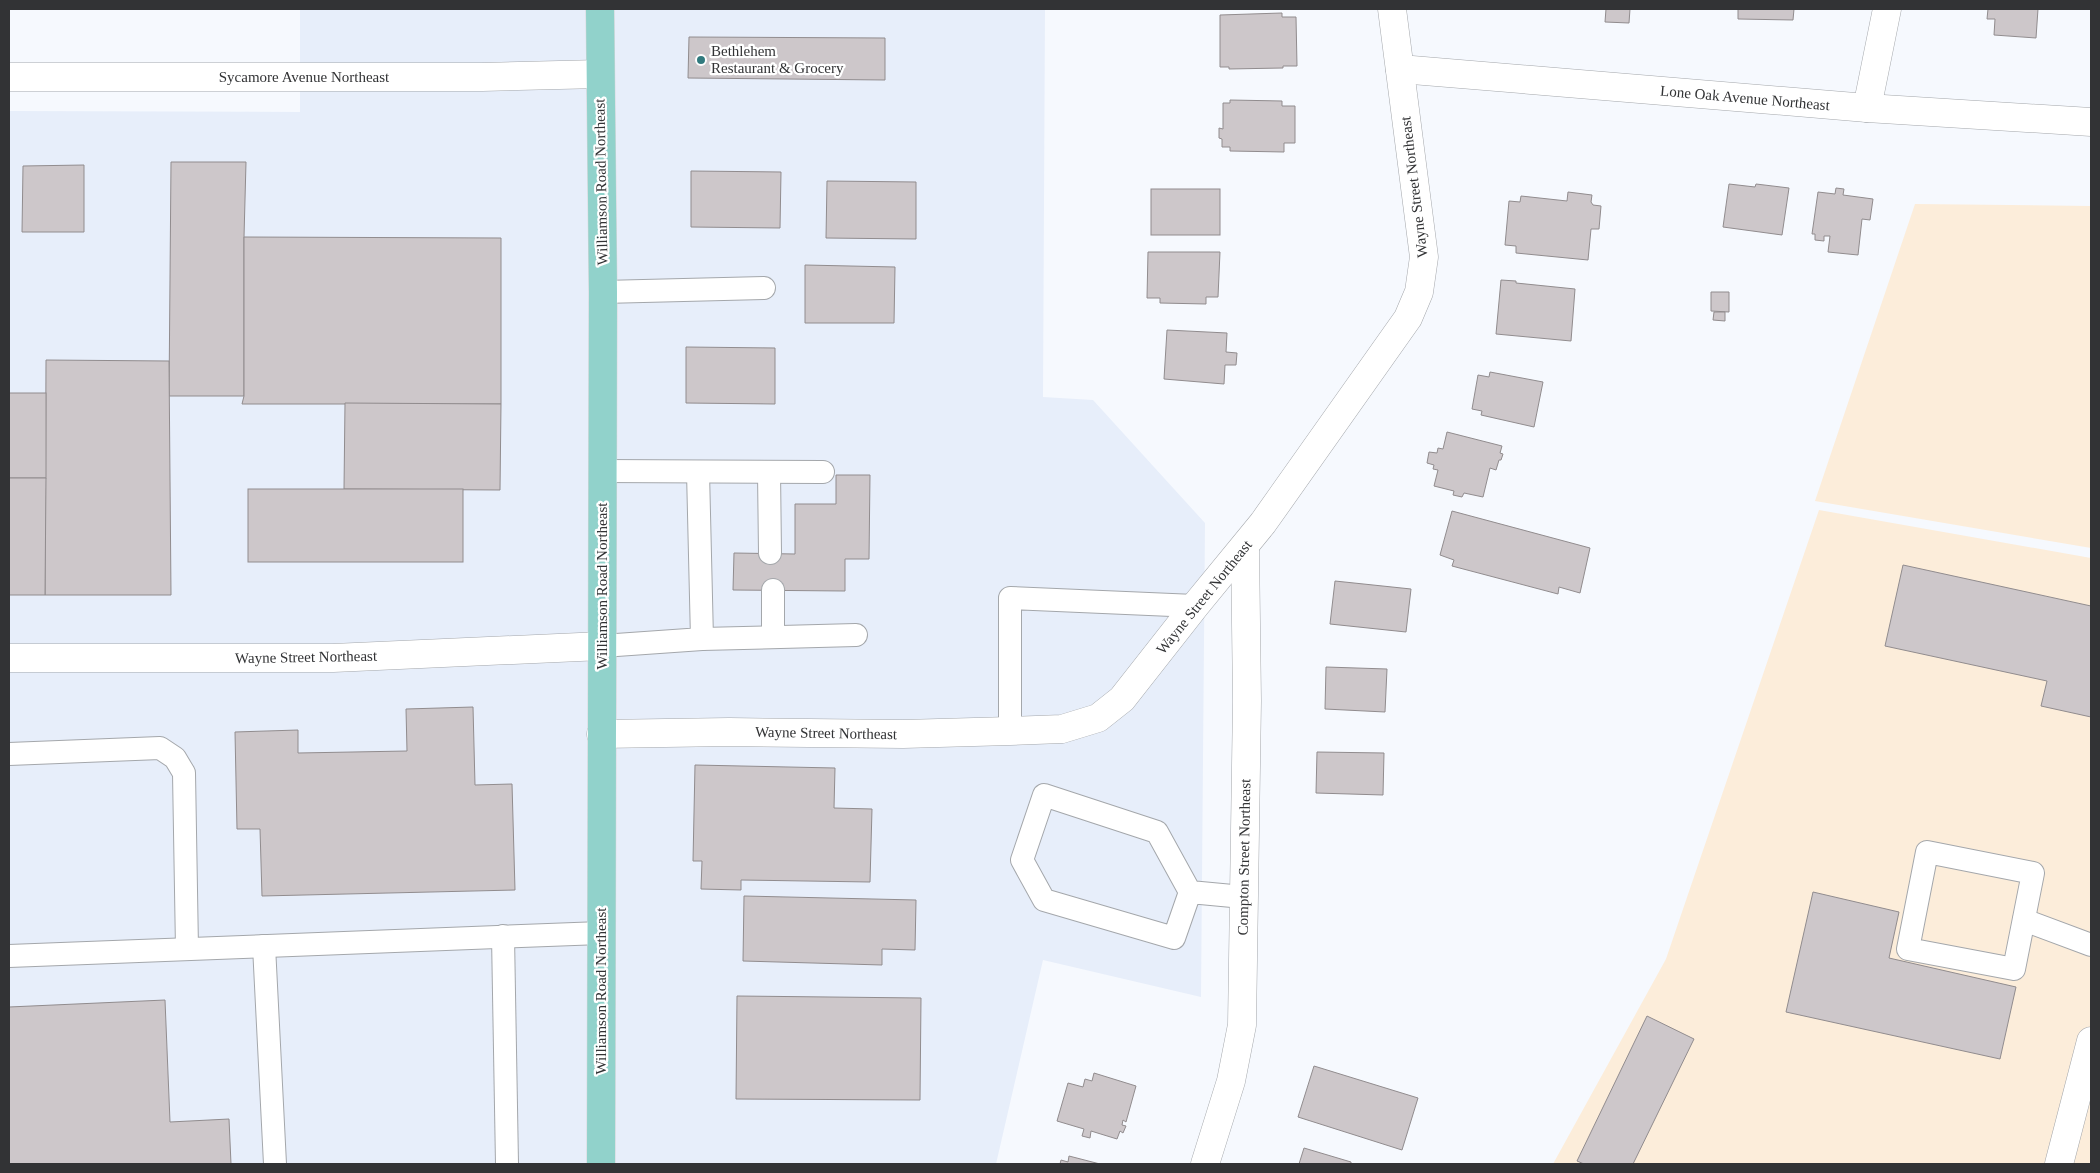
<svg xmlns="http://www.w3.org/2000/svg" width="2100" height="1173" font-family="'Times New Roman',serif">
<rect width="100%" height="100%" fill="#f6f9fe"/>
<!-- built -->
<polygon fill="#e7eefa" points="300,9 1045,9 1043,397 1093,400 1205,523 1201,997 1043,960 996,1164 9,1164 9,111 300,112"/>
<!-- industrial -->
<g fill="#fcedda">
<polygon points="1915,204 2091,206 2091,548 1815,501"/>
<polygon points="1819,510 2091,558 2091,1164 1553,1164 1666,959"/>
</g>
<!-- building -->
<g fill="#cdc7ca" stroke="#918c8e">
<polygon points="1606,9 1630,9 1629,23 1605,22"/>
<polygon points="1738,9 1794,9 1793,20 1738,19"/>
<polygon points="1988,9 2038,9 2036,38 1994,35 1995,19 1987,19"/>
<polygon points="1282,13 1282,17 1296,17 1297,66 1283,66 1283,68 1229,69 1229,67 1220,67 1220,15"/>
<polygon points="689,37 885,38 885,80 688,78"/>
<polygon points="1230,100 1282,101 1282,106 1295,106 1295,143 1284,143 1284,152 1230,151 1230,147 1222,147 1222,139 1219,138 1219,128 1223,129 1223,103 1230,103"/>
<polygon points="171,162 246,162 244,237 244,396 169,396"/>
<polygon points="84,165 84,232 22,232 23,166"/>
<polygon points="691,171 781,172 780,228 691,227"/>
<polygon points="827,181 916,182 916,239 826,238"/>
<polygon points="1729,184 1755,187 1756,184 1789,188 1782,235 1723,227"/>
<polygon points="1836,188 1844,189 1843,195 1873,199 1870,220 1862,219 1858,255 1828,252 1830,236 1824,236 1824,241 1815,240 1815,234 1812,234 1818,192 1835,194"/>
<rect x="1151" y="189" width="69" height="46"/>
<polygon points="1568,192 1592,195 1591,202 1593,205 1601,206 1599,229 1591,229 1588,260 1516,253 1516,246 1505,245 1509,201 1520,202 1521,196 1567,201"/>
<polygon points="244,237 501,238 501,404 242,404 244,396"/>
<polygon points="1148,252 1220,252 1218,297 1206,297 1206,304 1160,303 1160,298 1147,298"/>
<polygon points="805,265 895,267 894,323 805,323"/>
<polygon points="1501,280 1516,281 1516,283 1575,289 1571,341 1496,334"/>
<polygon points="1711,292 1729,292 1729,312 1711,311"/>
<polygon points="1714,312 1725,312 1725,321 1713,320"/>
<polygon points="1167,330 1227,333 1226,352 1237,353 1236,365 1225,365 1224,384 1164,379"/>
<polygon points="686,347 775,348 775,404 686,403"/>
<polygon points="46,360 169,361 171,595 45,595"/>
<polygon points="1490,372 1543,382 1534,427 1481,415 1482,411 1472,409 1478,375 1489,377"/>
<rect x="9" y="393" width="37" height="85"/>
<polygon points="345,403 501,404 500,490 344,489"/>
<polygon points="1447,432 1502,446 1500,453 1503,454 1501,460 1499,460 1496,470 1490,468 1483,497 1464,493 1462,497 1453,495 1454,491 1434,486 1438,470 1433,469 1434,465 1427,463 1429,452 1437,453 1438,448 1443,449"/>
<polygon points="836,475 870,475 869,559 845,559 845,591 733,590 734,553 795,554 795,504 836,504"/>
<polygon points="9,478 46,478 45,595 9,595"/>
<rect x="248" y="489" width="215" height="73"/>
<polygon points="1452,511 1590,548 1580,593 1559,587 1558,594 1452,566 1454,560 1440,555"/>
<polygon points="1903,565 2091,606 2091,717 2041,706 2047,681 1885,646"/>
<polygon points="1335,581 1411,589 1406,632 1330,624"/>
<polygon points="1326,667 1387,669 1385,712 1325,709"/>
<polygon points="473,707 475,785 512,784 515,890 262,896 260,829 237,829 235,732 298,730 298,753 407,751 406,709"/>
<polygon points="1317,752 1384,753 1383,795 1316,793"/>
<polygon points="695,765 835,768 834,808 872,809 870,882 741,880 741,890 701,889 702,861 693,861"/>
<polygon points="1813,892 1899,912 1889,958 2016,987 2000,1059 1786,1012"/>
<polygon points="744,896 916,900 915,950 882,949 882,965 743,961"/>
<polygon points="737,996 921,998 920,1100 736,1099"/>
<polygon points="165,1000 170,1122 229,1119 231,1164 9,1164 9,1007"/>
<polygon points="1647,1016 1694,1039 1633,1164 1584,1164 1577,1161"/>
<polygon points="1314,1066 1418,1098 1402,1150 1298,1117"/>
<polygon points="1094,1073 1136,1086 1126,1122 1123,1120 1122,1125 1126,1126 1123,1133 1120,1131 1117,1139 1091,1131 1090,1138 1082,1136 1084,1129 1057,1121 1068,1083 1083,1087 1085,1079 1092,1081"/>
<polygon points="1304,1148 1351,1162 1351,1164 1299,1164"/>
<polygon points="1069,1156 1100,1164 1060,1164 1061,1160 1068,1162"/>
</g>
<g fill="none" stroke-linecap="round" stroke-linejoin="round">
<defs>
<g id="service">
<polyline points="603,292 764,288"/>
<polyline points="602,471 823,472"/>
<polyline points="769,472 770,553"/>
<polyline points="773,590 773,637"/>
<polyline points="702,639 856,635"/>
<polyline points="602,646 702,639 698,472"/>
<polyline points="1010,731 1010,598 1195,606"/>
<polyline points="9,754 160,748 175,758 184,773 187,949"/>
<polygon points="1927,852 2033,873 2014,969 1908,949"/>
<polyline points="1190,892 1157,832 1044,795 1022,860 1044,900 1174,938 1190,892 1243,897"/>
<polyline points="2024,920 2091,945"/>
<polyline points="503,936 507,1164"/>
<polyline points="264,946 275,1164"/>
<polyline points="9,956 601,933"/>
</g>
<g id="minor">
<polyline points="1400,69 1867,108 2091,122"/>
<polyline points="9,77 482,77 600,74"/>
<polyline points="1867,108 1887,9"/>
<polyline points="9,658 333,658 602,646"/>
<polyline points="601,734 729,732 903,734 1010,731 1062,729 1098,718 1122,699 1195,606 1263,523 1408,318 1419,292 1424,257 1392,9"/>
<polyline points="1205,1164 1231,1081 1242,1025 1247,701 1245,546"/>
<polyline points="2059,1164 2091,1041"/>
</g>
<polyline id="primary" points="600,9 603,292 601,1164"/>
</defs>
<!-- service casing -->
<use href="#service" stroke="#a4a7ab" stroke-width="24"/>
<!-- minor casing -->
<use href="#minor" stroke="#a4a7ab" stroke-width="29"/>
<!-- primary casing -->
<use href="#primary" stroke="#d6d6d7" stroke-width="29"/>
<!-- service -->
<use href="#service" stroke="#fff" stroke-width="22"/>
<!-- minor -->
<use href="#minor" stroke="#fff" stroke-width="28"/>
<!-- primary -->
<use href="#primary" stroke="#91d2cb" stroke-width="28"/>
</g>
<!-- markers -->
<circle fill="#317a7e" stroke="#fff" stroke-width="2" cx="701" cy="60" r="5"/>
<g text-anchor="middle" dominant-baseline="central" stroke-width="4.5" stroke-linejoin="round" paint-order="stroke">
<!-- poi labels -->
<g font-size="15" fill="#323335" stroke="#fff" text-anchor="start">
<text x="711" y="51">Bethlehem<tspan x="711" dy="17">Restaurant &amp; Grocery</tspan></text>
</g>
<!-- street labels -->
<g font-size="15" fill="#323335" stroke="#fff">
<text x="304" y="77">Sycamore Avenue Northeast</text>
<text transform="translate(1745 98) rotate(5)">Lone Oak Avenue Northeast</text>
<text transform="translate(601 182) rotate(-91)">Williamson Road Northeast</text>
<text transform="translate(1414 187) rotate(-97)">Wayne Street Northeast</text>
<text transform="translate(602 586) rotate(-90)">Williamson Road Northeast</text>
<text transform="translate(1204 597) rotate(-51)">Wayne Street Northeast</text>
<text transform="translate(306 657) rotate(-1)">Wayne Street Northeast</text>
<text transform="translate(826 733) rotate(1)">Wayne Street Northeast</text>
<text transform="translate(1244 857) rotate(-89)">Compton Street Northeast</text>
<text transform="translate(601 991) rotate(-90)">Williamson Road Northeast</text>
</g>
</g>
<!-- border -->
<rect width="2100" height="1173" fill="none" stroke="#323335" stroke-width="20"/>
</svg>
